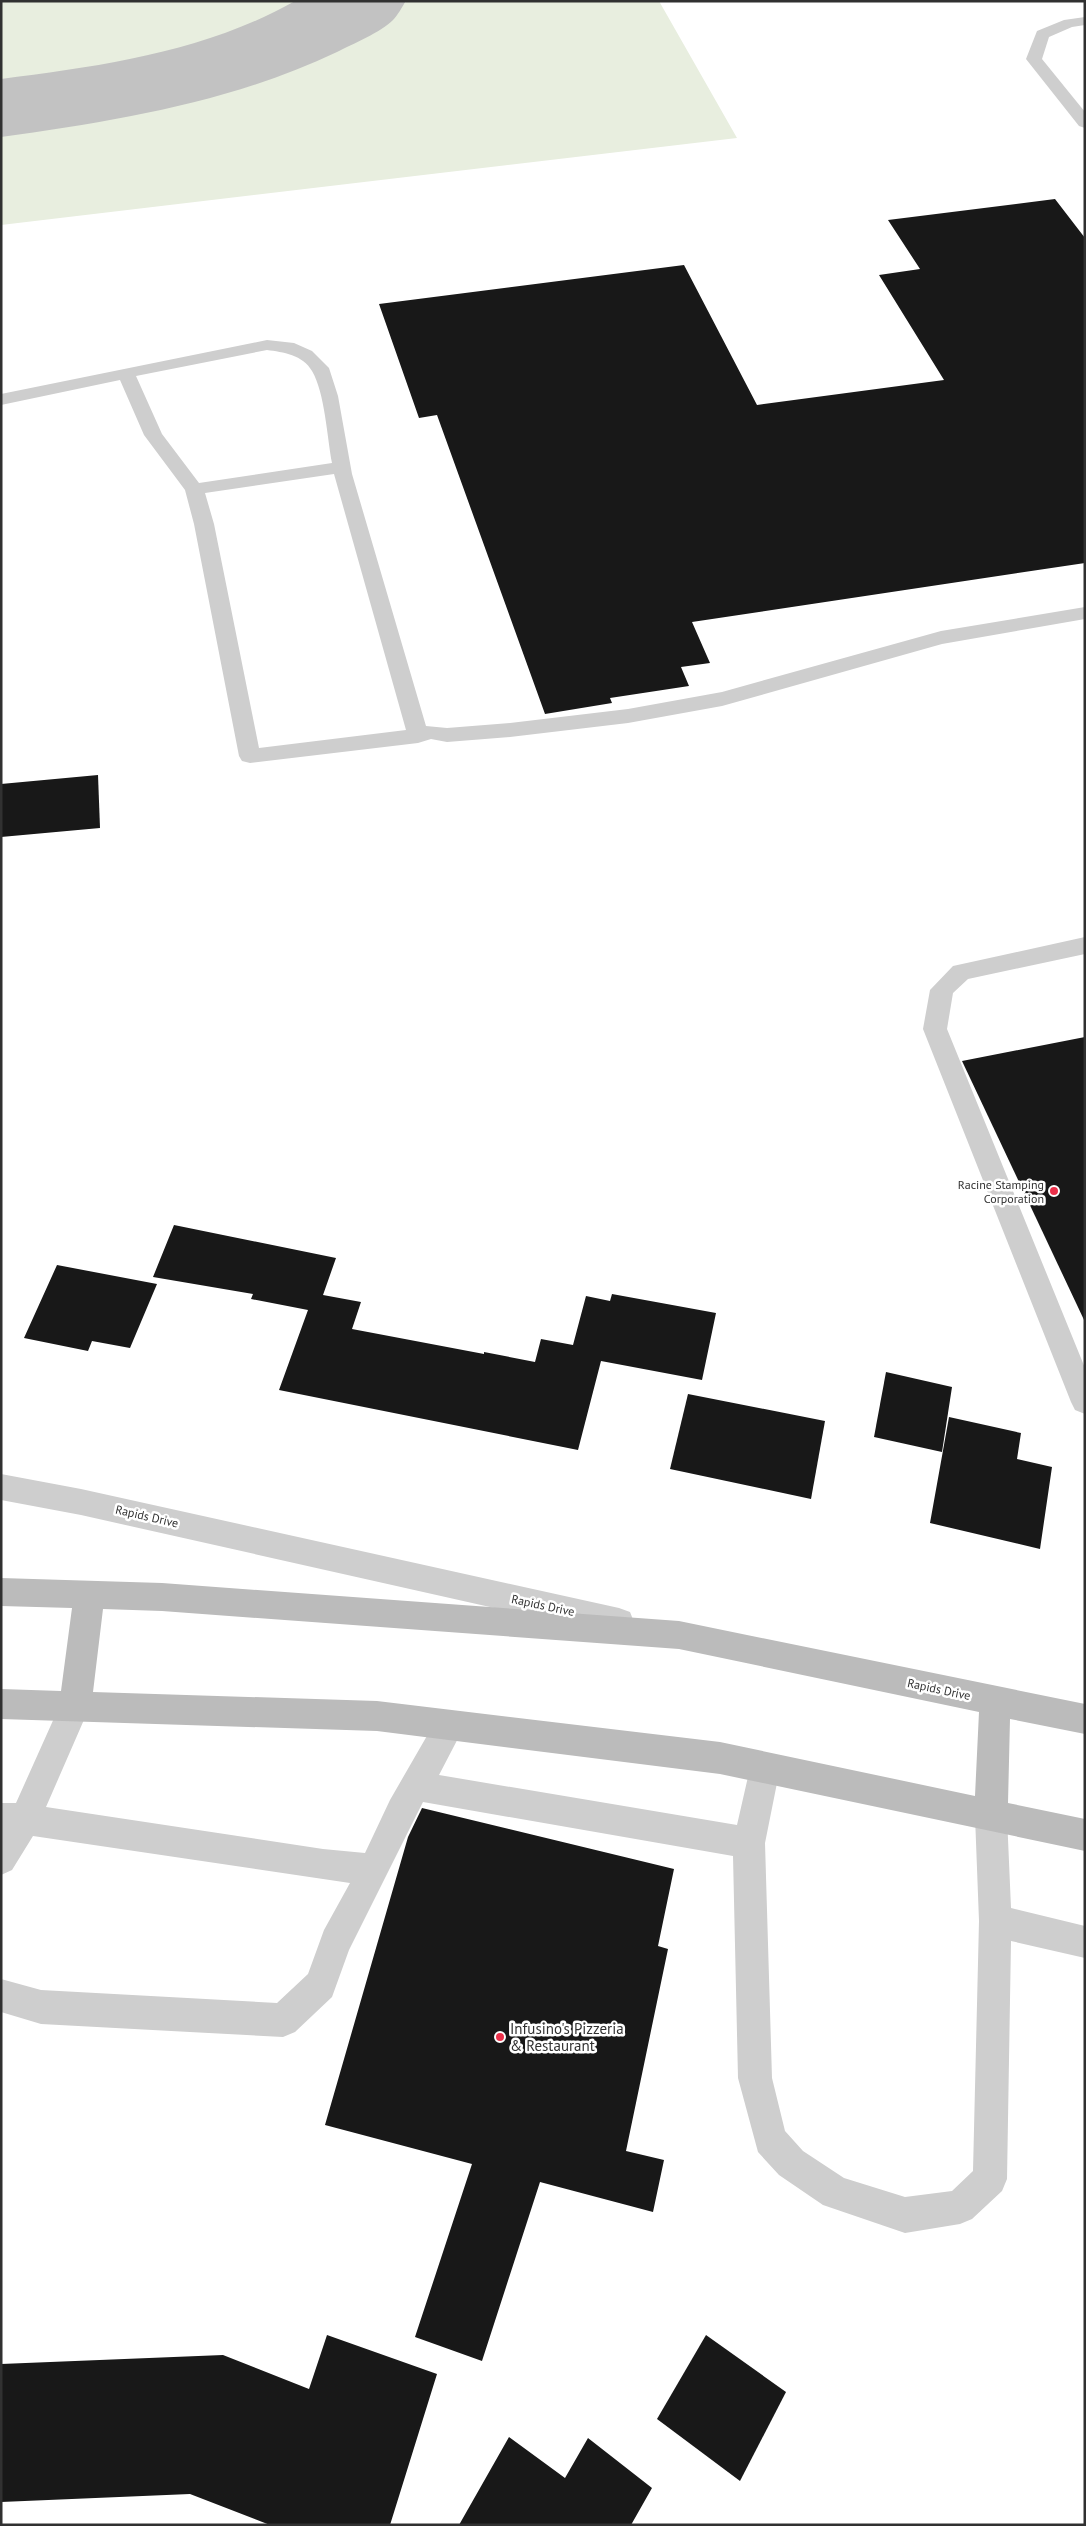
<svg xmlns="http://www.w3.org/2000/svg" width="1086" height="2526" font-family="'PT Sans',sans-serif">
<rect width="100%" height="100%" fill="#fff"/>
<!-- green -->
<g fill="#e8eedf">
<path d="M 1,1 L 314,1 C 221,59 108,77 1,89 Z"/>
<path d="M 407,1 L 659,1 L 737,138 L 1,225 L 1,129 C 124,116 250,94 359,32 C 374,23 394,14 407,1 Z"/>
</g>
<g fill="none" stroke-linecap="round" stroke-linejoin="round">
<!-- taxiway -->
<path fill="#c2c2c2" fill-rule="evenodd" d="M 295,1 L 406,1 C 402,7 398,15 393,20 C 381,32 353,44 337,52 C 232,102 116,121 1,137 L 1,79 C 102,66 205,52 295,1 Z"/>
</g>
<!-- building -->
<g fill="#181818">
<polygon points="1055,199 1085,238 1085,563 692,622 710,663 681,667 689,686 610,698 612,703 545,714 437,415 419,418 379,304 684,265 757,405 944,380 879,275 920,269 888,220"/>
<polygon points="98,775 100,828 1,837 1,784"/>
<polygon points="1085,1037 1085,1322 962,1061"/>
<polygon points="174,1225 336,1258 323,1295 361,1302 352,1329 484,1354 484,1352 535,1362 541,1339 573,1345 586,1296 610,1301 612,1294 716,1313 702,1380 601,1361 578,1450 279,1390 308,1310 251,1299 253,1294 153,1277"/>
<polygon points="57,1265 157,1284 130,1348 92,1341 88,1351 24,1338"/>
<polygon points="886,1372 952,1387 942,1452 874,1437"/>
<polygon points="688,1394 825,1421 811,1499 670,1469"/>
<polygon points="949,1417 1021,1433 1017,1459 1052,1467 1040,1549 930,1523"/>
<polygon points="422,1808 674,1869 658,1946 668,1949 626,2151 664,2160 653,2212 540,2182 482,2361 415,2337 472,2164 325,2125 408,1837"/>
<polygon points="327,2335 437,2374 390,2525 270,2525 190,2494 1,2502 1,2364 223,2355 309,2389"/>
<polygon points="706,2335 786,2392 740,2481 657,2419"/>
<polygon points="509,2437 565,2478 588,2438 652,2488 631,2525 459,2525"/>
</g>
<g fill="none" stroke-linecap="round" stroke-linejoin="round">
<!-- lane -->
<g fill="#cecece" fill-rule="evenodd">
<polygon points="1085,17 1085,25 1072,27 1049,37 1042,59 1085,112 1085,128 1079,126 1026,59 1037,31 1064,20"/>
<path d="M 267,340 L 294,343 L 312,351 L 329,368 L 338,396 L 352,474 L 426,726 L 447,728 L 510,723 L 628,709 L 722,692 L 941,631 L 1085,607 L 1085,619 L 942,644 L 722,706 L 628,723 L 510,737 L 447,742 L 431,739 L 418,743 L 250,763 L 242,761 L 239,756 L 194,524 L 185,490 L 144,435 L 120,380 L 1,405 L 1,394 ZM 267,350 C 283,352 303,355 312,371 C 325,393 327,437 332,463 L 199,483 L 162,434 L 136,376 ZM 334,474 L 406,730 L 259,748 L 214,524 L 205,493 Z"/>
<polygon points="1085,937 1085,954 968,979 953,993 947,1029 1085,1368 1085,1414 1075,1410 1071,1402 923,1029 930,990 953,966"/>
<polygon points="75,1692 86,1696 90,1706 46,1807 323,1849 365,1853 390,1800 439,1715 450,1710 461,1715 465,1725 439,1775 737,1825 750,1768 754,1757 765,1753 776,1757 780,1768 765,1843 772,2078 785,2131 803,2151 844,2178 905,2197 952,2191 973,2171 979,1921 975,1816 980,1805 991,1801 1002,1805 1007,1816 1011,1908 1085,1926 1085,1958 1011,1941 1007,2179 1002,2191 972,2219 960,2224 905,2233 823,2205 779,2175 758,2152 738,2078 733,1856 423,1802 349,1950 332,1997 295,2032 283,2037 41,2024 1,2012 1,1979 41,1990 277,2003 308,1974 324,1930 350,1883 33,1836 12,1870 1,1875 1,1803 16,1803 64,1696"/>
</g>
<!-- street -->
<polygon fill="#cecece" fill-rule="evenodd" points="1,1474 81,1489 619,1608 630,1612 634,1622 630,1632 619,1636 81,1515 1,1500"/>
<!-- secondary -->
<path fill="#bbb" fill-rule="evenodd" d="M 1,1578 L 162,1583 L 679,1621 L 1085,1704 L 1085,1734 L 1010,1719 L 1008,1803 L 1085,1819 L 1085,1851 L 720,1774 L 377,1731 L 1,1719 L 1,1689 L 61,1691 L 72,1608 L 1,1606 ZM 103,1609 L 162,1611 L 679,1649 L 979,1712 L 975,1796 L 720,1742 L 377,1701 L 93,1692 Z"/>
</g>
<!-- markers -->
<g fill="#eb304a" stroke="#fff" stroke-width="2">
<circle cx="1054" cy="1191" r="5"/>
<circle cx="500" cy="2037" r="5"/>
</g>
<g text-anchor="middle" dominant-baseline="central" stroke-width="5" stroke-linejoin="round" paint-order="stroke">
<!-- poi labels -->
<g font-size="12" fill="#313131" stroke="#fff" text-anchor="end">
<text x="1044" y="1184">Racine Stamping<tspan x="1044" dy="14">Corporation</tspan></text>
</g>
<!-- street labels -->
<g font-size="12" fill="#313131" stroke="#fff">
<text transform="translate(147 1516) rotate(13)">Rapids Drive</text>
<text transform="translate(543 1605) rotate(12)">Rapids Drive</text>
<text transform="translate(939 1689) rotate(12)">Rapids Drive</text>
</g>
<!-- near-poi labels -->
<g font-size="15" fill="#313131" stroke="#fff" text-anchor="start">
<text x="510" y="2028">Infusino's Pizzeria<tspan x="510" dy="17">&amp; Restaurant</tspan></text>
</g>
</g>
<!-- border -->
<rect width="1086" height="2526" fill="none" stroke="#313131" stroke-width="5"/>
</svg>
